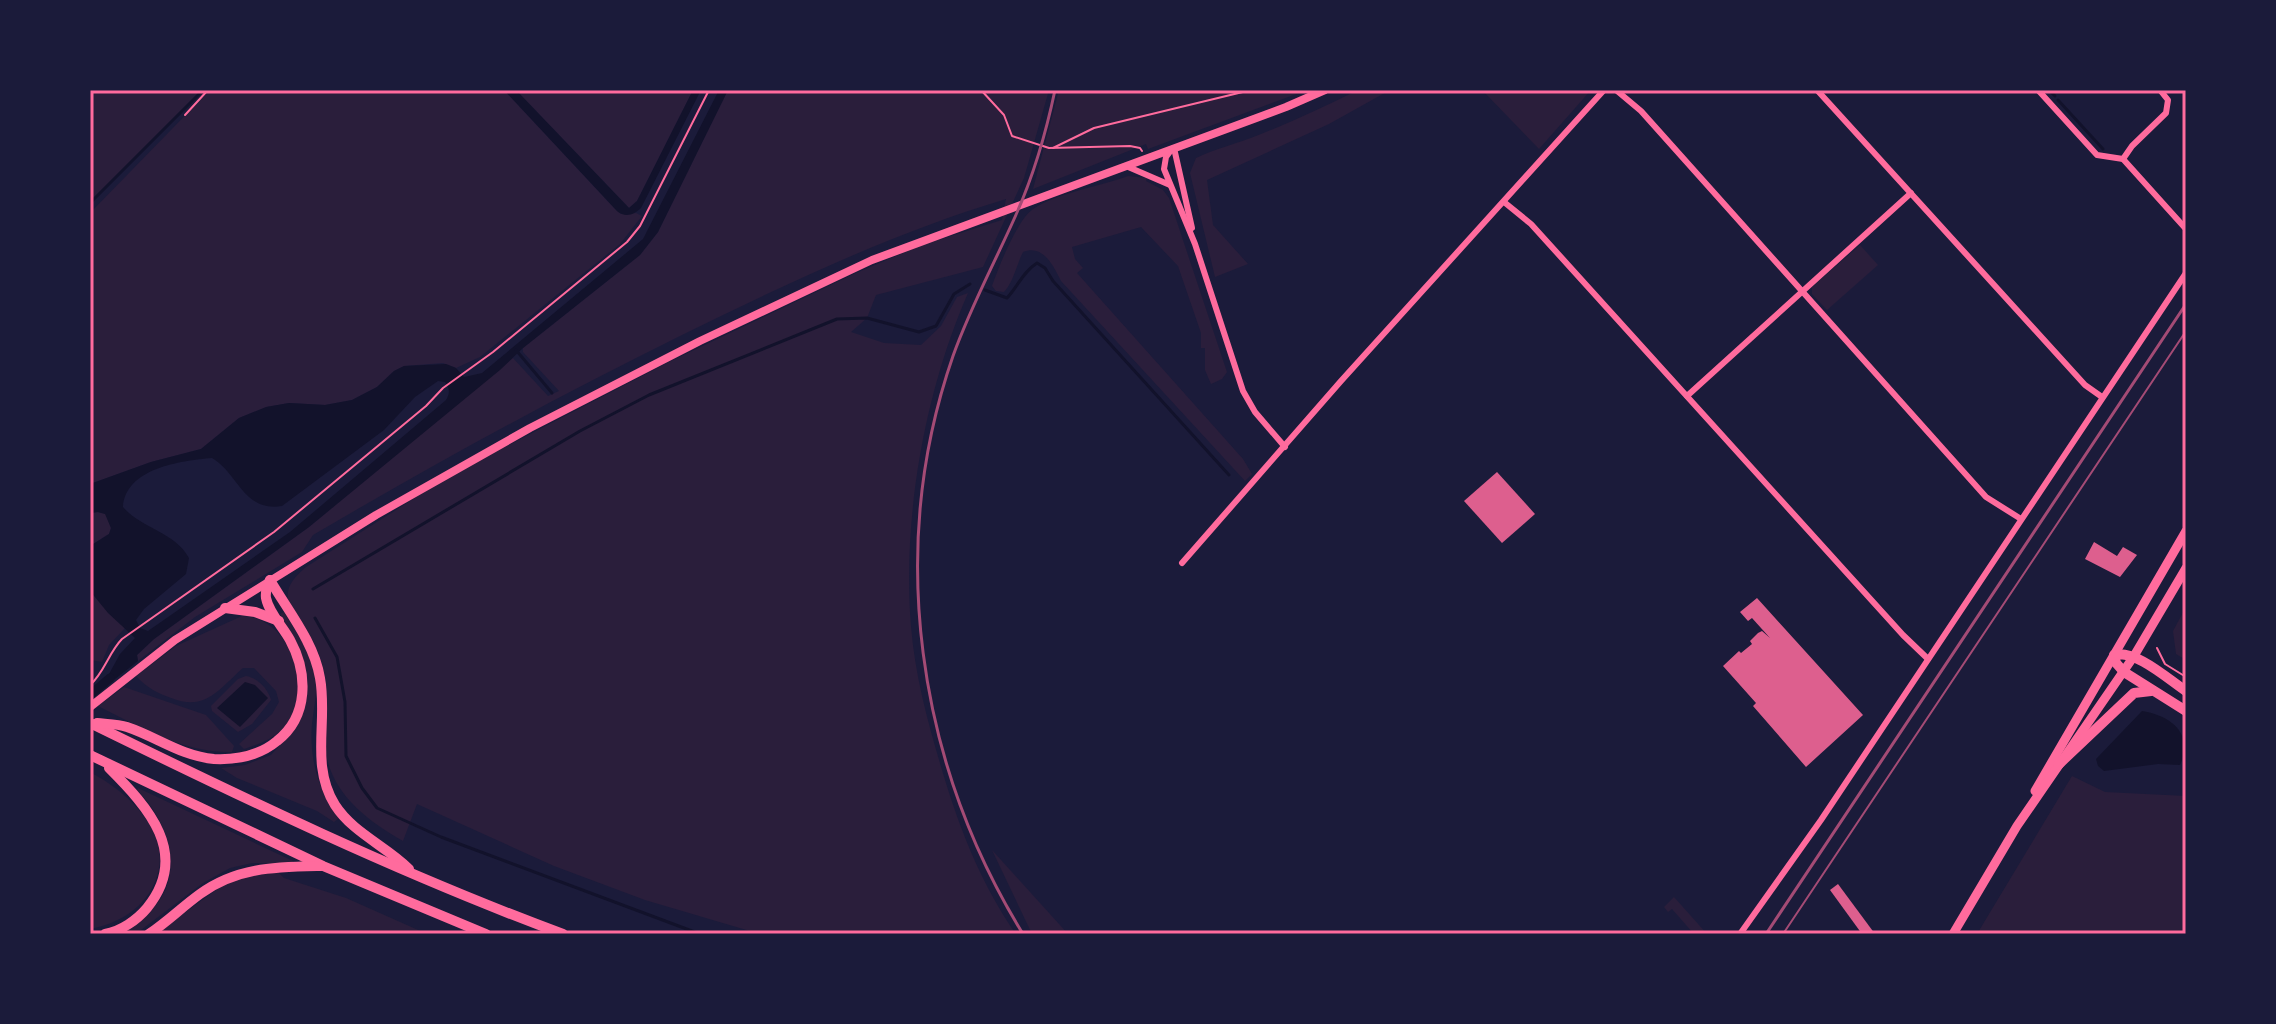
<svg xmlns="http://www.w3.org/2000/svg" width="2276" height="1024" font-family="'Public Sans',sans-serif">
<rect width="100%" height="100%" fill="#1b1b3a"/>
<!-- green -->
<g fill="#2a1e3b">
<polygon points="90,90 203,90 90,203"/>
<polygon points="210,90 504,90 617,211 621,214 636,213 642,216 620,244 480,357 456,368 443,363 404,366 394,371 377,387 352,400 325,405 289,403 267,407 239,418 201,449 151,462 90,484 90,213"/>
<polygon points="516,90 693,90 637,201 629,208"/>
<path d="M 728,90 L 1049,90 L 1024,178 L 983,267 L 876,295 L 867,318 L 851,332 L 884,343 L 921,345 L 941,326 L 957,297 L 968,293 C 925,391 902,518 911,626 C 915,678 930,730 945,780 C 962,835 983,887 1016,934 L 760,934 L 645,900 L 554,866 L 417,804 L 403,841 C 366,820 328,791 325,745 C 323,722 329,699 325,677 C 321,648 303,624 288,600 C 286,585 295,577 306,567 L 418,496 L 503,448 L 671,361 L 856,273 L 922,245 L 1002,220 L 1006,199 C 893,233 788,283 682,335 C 556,397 434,464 313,535 L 302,552 L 195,617 L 138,661 L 137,655 L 154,639 L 309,527 L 513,358 L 548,396 L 559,391 L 523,352 L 523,348 L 640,255 L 658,232 Z"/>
<polygon points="1059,90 1307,90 1148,149 1146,144 1033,189"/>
<path d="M 1358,90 L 1390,90 L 1329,124 L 1207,180 L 1213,225 L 1248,264 L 1215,277 L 1190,173 L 1196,158 C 1217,148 1239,143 1261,134 C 1294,121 1326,106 1358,90 Z"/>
<polygon points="1482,90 1591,90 1539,149"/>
<path d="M 1128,176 L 1147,178 L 1146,181 L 1163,190 L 1169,198 L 1227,372 L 1222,379 L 1211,384 L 1205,370 L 1205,348 L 1201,348 L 1201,333 L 1178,266 L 1141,227 L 1072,247 L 1075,259 L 1083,268 L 1077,273 L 1243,459 L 1252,474 L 1245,481 L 1061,281 C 1053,265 1043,244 1023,252 C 1017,264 1013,283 1004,292 L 996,291 L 992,286 C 999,266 1012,234 1025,217 C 1041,195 1100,187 1128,176 Z"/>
<polygon points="1860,245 1878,265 1827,310 1812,294 1812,287"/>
<polygon points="98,512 106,514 111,528 109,534 90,546 90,513"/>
<polygon points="90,591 125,628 109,645 102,662 90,660"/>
<polygon points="2186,607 2186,660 2176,654 2173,631"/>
<path d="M 284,612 C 296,632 310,650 315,674 C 318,691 314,706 312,724 C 309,757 318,792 339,818 L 334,822 L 317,811 L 237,778 L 221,768 L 245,765 L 271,755 L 294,729 L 305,706 L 307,678 L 303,659 L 280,614 Z"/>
<path d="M 242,616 C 296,617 321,708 272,737 C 265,742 253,746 244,749 L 239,744 L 272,714 L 279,702 L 276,691 L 254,668 L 243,668 C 220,688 206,711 174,699 C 159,694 147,688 136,676 L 176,646 Z"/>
<path d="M 246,676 C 258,678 268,689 271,700 L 252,724 L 238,732 L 212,711 L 211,706 L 238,679 Z"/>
<path d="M 124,687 L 206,715 L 234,746 L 232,752 C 183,753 141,727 98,706 Z"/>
<path d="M 90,772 C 131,794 180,839 151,890 C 138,912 115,924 90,929 Z"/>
<polygon points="2072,776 2105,792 2186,796 2186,934 1977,934"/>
<path d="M 138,788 L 293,861 L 292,864 L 252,863 L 230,868 L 203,883 L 137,933 L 114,934 C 124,928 137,922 147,914 C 188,879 170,823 137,790 Z"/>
<polygon points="992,850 1059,924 1068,934 1032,934"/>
<polygon points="278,872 284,878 346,898 427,934 155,934 230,880"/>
<polygon points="1674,897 1707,934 1694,934 1672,909 1668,912 1664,907"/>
</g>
<!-- water -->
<g fill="#12122b" fill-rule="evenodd">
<path d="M 504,90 L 516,90 L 629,208 L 637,201 L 693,90 L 701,90 L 641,208 C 634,215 625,218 617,211 Z"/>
<path d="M 719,90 L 728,90 L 658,232 L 640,255 L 523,348 L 500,370 L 309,527 L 154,639 L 137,655 L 138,661 L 105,687 L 101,681 L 109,674 L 120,654 L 135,638 L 108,613 L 90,591 L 90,546 L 109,534 L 111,528 L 105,514 L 98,512 L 90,513 L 90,484 L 151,462 L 201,449 L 239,418 L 266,407 L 289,403 L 325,405 L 352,400 L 377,387 L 394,371 L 404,366 L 446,364 L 456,368 L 464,377 L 482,373 L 643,239 ZM 438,381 L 445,382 C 450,389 450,393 446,400 L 290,532 L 148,631 L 140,628 L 136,620 L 144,609 L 186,574 L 189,558 C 175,532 142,529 123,507 C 126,468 180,461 212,458 C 239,474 243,512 282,506 L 384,430 L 415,397 Z"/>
<polygon points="245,682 255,685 268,698 240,727 217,708"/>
<path d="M 2142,711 C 2172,716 2194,734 2180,765 L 2158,764 L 2104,771 L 2098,766 L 2096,759 Z"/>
</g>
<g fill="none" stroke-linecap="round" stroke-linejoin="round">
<!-- stream -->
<g stroke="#12122b" stroke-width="3">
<polyline points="2049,90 2055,96"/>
<polyline points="2058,100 2103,149"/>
<polyline points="90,203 203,90"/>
<path d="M 985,290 L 1007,298 C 1018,286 1023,272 1037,263 L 1045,268 L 1053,281 L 1229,475"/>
<polyline points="516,350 552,393"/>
<polyline points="313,589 580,431 649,395 837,319 867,318 919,332 936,326 954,294 970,284"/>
<polyline points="315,618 337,657 345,702 346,756 362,788 377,808 441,837 700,934"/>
</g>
<!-- canal -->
<polyline stroke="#12122b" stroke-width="9" points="90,695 110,678"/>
</g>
<!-- building -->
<g fill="#dd5f8e">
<polygon points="1497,472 1535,514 1502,543 1464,501"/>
<polygon points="2094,542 2117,556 2123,547 2137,555 2120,577 2085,559"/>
<polygon points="1757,598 1863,715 1806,767 1753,706 1756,703 1723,666 1739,651 1741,653 1752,644 1750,641 1758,633 1762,631 1770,638 1752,618 1748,621 1740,612"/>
<polygon points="1838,884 1875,934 1862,934 1830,890"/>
</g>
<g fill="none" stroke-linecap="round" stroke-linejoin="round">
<!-- path -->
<g stroke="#ff6b9d" stroke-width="2">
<polyline points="981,90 1004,115 1012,136 1049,148 1130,146 1140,148 1142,151"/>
<polyline points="185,115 208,90"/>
<polyline points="1053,148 1094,128 1251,90"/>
<polyline points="2157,648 2165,664 2186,677"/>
<path d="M 90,685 C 104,673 109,652 122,639 L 274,532 L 426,406 L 443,388 L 493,352 L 627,242 L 640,226 L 709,90"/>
</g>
<!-- minor -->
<g stroke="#ff6b9d" stroke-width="6">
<polyline points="1616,90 1641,111 1986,497 2021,519"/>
<polyline points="1817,90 2085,385 2102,397"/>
<polyline points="2038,90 2097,155 2123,159 2186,229"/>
<polyline points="1174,148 1192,228"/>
<polyline points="1172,149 1166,157 1164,169 1195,244 1243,391 1255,412 1285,447"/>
<polyline points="2123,159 2132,146 2166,113 2168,100 2160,90"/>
<polyline points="1126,166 1170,185"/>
<polyline points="1504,202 1531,224 1903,635 1928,659"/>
<polyline points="1687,396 1911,193"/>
<polyline points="1182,563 1341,381 1604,90"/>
<polyline points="1740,934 1821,820 2186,273"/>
</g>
<!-- secondary -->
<polyline stroke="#ff6b9d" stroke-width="8" points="90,707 175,640 376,515 530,428 700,341 872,260 1286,107 1325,90"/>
<!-- primary -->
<g stroke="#ff6b9d" stroke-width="9">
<polyline points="2035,791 2186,531"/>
<polyline points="1953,934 2017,826 2134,656 2186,568"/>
</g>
<!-- motorway -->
<g stroke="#ff6b9d" stroke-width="10">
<path d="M 270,580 C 288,611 314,642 320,678 C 328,721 310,765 335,805 C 353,833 386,846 409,869"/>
<polyline points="225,608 255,612 279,621"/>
<path d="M 2186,691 C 2168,679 2135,649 2114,655 L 2116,663 L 2124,672 L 2186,711"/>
<path d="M 90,723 C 245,799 401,874 563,934"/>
<path d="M 97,723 C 107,724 118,724 127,727 C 157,737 181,756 214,759 C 237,760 259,756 277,741 C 309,716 308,673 290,640 C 283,627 269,613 266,598 C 265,591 267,586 270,580"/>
<polyline points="90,755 323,866 486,934"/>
<polyline points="2058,765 2134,693 2151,691"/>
<path d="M 105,934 C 121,931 137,920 147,908 C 191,854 148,807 109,768"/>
<path d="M 149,934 C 167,922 182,907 200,894 C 237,867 276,867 321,866"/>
</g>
<!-- tram -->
<polyline stroke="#a44b75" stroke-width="2" points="1783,934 2186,331"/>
<!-- rail -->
<g stroke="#a44b75" stroke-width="3">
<path d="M 1023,934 C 917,762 886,549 953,356 C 970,308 994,264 1015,217 C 1033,177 1046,133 1055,90"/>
<polyline points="1766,934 2186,304"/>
</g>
</g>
<!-- border -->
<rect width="2276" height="1024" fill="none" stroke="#1b1b3a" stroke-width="184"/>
<rect x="92" y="92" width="2092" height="840" fill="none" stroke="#ff6b9d" stroke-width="3"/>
</svg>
